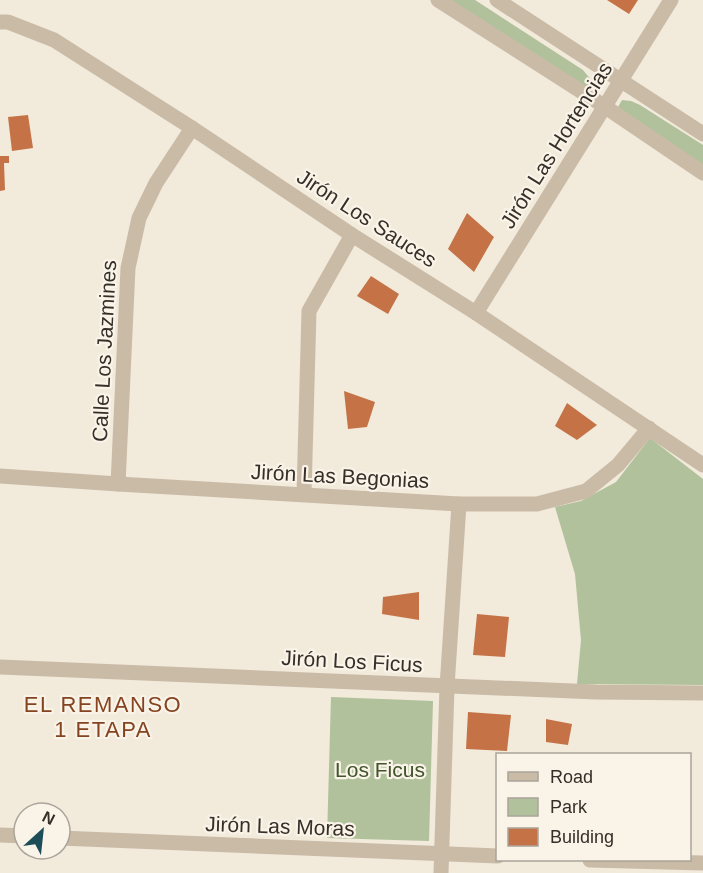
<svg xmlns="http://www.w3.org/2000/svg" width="703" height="873" font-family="Arial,sans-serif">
<rect width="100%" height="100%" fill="#f2eadb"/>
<!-- green -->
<g fill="#b0c19b">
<polygon points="450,0 475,0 583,70 596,86 592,89 582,85"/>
<polygon points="622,100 631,101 640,105 703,145 703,166 618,107"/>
<polygon points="650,438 703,479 703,685 577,684 581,640 575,574 555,507 581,501 616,482"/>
<polygon points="331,697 433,701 429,841 327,838"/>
</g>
<!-- building -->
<g fill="#c57346">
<polygon points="607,0 638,0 629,14"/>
<polygon points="28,115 33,148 12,151 8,117"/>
<polygon points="0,156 9,156 9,163 4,163 5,190 0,191"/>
<polygon points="467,213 494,237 474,272 448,249"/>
<polygon points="371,276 399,294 388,314 357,296"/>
<polygon points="344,391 375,402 367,427 348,429"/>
<polygon points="567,403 597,425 577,440 555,426"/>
<polygon points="419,592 419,620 382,614 383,597"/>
<polygon points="477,614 509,617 505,657 473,655"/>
<polygon points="468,712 511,715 507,751 466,749"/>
<polygon points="546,719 572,724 568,745 546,742"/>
</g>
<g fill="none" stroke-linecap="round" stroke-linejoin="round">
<!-- minor -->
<g stroke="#cabba7" stroke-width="15">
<polyline points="0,22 8,22 54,40 192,128 352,235 476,313 703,465"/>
<polyline points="476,313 671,0"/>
<polyline points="0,476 118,484 459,504 537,504 586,491 618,465 649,428"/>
<polyline points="118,484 128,268 139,218 156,183 192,128"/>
<polyline points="304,494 309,311 352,235"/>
<polyline points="0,667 596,692 703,693"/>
<polyline points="0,835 24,836"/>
<polyline points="60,838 498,856"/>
<polyline points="590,860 703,863"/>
<polyline points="441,873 447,687 459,504"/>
</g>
<!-- tertiary -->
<g stroke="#cabba7" stroke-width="15">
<polyline points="438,0 604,106 703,173"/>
<polyline points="497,0 703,134"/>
</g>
</g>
<g text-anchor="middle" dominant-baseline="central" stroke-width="4.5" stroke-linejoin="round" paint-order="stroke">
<!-- street labels -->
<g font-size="21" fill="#362e28" stroke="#f9f3e8">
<text transform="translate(556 145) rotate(-58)">Jirón Las Hortencias</text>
<text transform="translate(367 218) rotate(33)">Jirón Los Sauces</text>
<text transform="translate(104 351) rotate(-87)">Calle Los Jazmines</text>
<text transform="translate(340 476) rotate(3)">Jirón Las Begonias</text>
<text transform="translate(352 661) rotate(3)">Jirón Los Ficus</text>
<text transform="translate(280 826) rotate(2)">Jirón Las Moras</text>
</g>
<!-- park labels -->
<g font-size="21" fill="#41542c" stroke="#f9f3e8">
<text x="380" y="769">Los Ficus</text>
</g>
<!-- neighbourhood labels -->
<g font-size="22" letter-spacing="1.5" fill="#854421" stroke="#f9f3e8">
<text x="103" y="704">EL REMANSO<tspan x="103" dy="25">1 ETAPA</tspan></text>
</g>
</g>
<!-- legend -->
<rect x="496" y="753" width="195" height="108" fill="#f9f3e8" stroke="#aba49b" stroke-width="1.5"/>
<rect x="508" y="772" width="30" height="9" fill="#cabba7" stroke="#aba49b" stroke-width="1.5"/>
<text x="550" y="783" font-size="18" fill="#362e28">Road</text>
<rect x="508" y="798" width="30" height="18" fill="#b0c19b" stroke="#aba49b" stroke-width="1.5"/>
<text x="550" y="813" font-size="18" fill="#362e28">Park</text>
<rect x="508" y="828" width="30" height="18" fill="#c57346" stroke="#aba49b" stroke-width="1.5"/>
<text x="550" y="843" font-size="18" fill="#362e28">Building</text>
<!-- north arrow -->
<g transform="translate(42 831) rotate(27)"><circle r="28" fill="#f9f3e8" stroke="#aba49b" stroke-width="1.5"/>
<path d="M0-4.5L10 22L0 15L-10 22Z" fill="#1d4d58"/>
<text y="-9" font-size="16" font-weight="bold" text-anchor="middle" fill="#362e28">N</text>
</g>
</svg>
